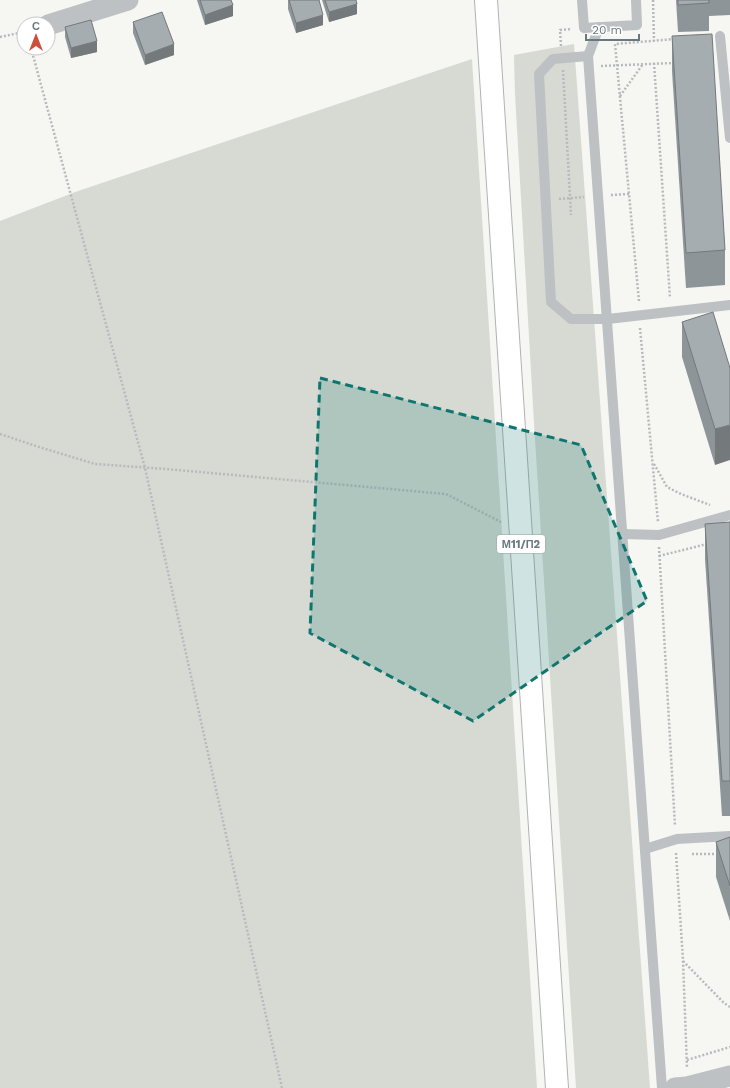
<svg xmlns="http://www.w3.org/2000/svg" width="730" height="1088" font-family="'Work Sans',sans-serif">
<rect width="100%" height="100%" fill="#f6f6f3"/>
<!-- green -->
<g fill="#d6dad3">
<polygon points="574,44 650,1088 576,1088 534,423 515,94 514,55"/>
<polygon points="472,59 537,1088 0,1088 0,221 78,191"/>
</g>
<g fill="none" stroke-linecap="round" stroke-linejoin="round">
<defs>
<polyline id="trunk" points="486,0 557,1088"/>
</defs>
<!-- trunk casing -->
<use href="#trunk" stroke="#afb3b5" stroke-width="24"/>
<!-- path -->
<g stroke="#b7babc" stroke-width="2.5" stroke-dasharray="2 2" stroke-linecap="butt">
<polyline points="653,0 654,41"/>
<polyline points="0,37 24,32"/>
<polyline points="561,46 560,30 572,29"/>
<polyline points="31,48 145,468 282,1088"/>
<polyline points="654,63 670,298"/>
<polyline points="601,66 674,63"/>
<polyline points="563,70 571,215"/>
<polyline points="620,96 643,64"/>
<polyline points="611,195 629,194"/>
<polyline points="559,199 584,197"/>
<polyline points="639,301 615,44 675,39"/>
<polyline points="640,328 658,522"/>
<polyline points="0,434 36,446 95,464 166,469 446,494 501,522"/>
<polyline points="654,464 667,487 681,494 710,505"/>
<polyline points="659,547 675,826"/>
<polyline points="659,556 707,544"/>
<polyline points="676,853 683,960 687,1068"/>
<polyline points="692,854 719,854"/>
<polyline points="683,961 724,1003 730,1007"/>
<polyline points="687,1060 730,1047"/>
</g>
<!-- service -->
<g stroke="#bdc1c4" stroke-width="10">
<polyline points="582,0 584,28 637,25 636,0"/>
<polyline points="599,27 588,56 662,1088"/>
<polyline points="720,36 730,138"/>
<polyline points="588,56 553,59 539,74 551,302 571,319 608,319 730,305"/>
<polyline points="623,534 659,535 730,515"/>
<polyline points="645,849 677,839 730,836"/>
</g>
<!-- minor -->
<g stroke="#bdc1c4" stroke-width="21">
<polyline points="48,25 128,0"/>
<polyline points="675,1088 687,1087 730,1076"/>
</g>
<!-- trunk -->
<use href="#trunk" stroke="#fff" stroke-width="22"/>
</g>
<!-- wall -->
<g fill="#8e9598">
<polygon points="197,0 231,0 233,16 205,25"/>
<polygon points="288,0 319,0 323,25 296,33 288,9"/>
<polygon points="322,0 356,0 357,14 329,22"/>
<polygon points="676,0 730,0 730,15 709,16 709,31 678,32"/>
<polygon points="133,22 174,55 145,65 133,33"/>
<polygon points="65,27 97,52 71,58 65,37"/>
<polygon points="672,36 725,250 725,285 686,288 672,71"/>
<polygon points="682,322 730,368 715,465 682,357"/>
<polygon points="730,522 730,816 722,816 705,559 705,524"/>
<polygon points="730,837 730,921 716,877 716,842"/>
</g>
<!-- shaded-wall -->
<g fill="#74797c">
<polygon points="357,4 357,14 329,22 329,12"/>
<polygon points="233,5 233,16 205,25 205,15"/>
<polygon points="323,15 323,25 296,33 296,23"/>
<polygon points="97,41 97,52 71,58 71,48"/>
<polygon points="174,44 174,55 145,65 145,55"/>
<polygon points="730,425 730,460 715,465 715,429"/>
</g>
<!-- building -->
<g fill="#a5adb1" stroke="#74797c">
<polygon points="200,0 231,0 233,5 205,15"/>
<polygon points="289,0 319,0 323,15 296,23"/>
<polygon points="325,0 356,0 357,4 329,12"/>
<polygon points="678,0 709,0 709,3 678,5"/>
<polygon points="162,12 174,44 145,55 133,22"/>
<polygon points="91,20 97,41 71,48 65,27"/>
<polygon points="712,34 725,250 686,253 672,36"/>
<polygon points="713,312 730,368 730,425 715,429 682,322"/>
<polygon points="730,522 730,781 722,781 705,524"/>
<polygon points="730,837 730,886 716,842"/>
</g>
<!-- marked area -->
<path fill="#0f766e" fill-opacity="0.2" stroke="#0f766e" stroke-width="3" stroke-dasharray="8 5" stroke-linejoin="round" d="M 320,378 L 581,445 L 647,601 L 473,721 L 310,633 Z"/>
<g text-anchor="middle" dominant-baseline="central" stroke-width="4" stroke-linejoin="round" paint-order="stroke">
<!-- shield labels -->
<rect fill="#fff" stroke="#95a0a6" stroke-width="1" x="497" y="535" width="48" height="18" rx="3"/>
<g font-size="11" font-weight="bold" fill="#687880">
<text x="521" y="544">М11/П2</text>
</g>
</g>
<!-- north arrow -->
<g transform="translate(36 36)"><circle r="19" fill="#ffffff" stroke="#c3c9cc"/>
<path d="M0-3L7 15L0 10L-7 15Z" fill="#ce4e3a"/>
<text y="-6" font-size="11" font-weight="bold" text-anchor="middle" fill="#687880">С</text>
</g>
<!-- scale -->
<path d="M586 34v6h53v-6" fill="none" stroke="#687880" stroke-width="2"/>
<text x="592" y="34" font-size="12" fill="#687880" stroke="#ffffff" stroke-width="3" paint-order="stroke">20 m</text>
</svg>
